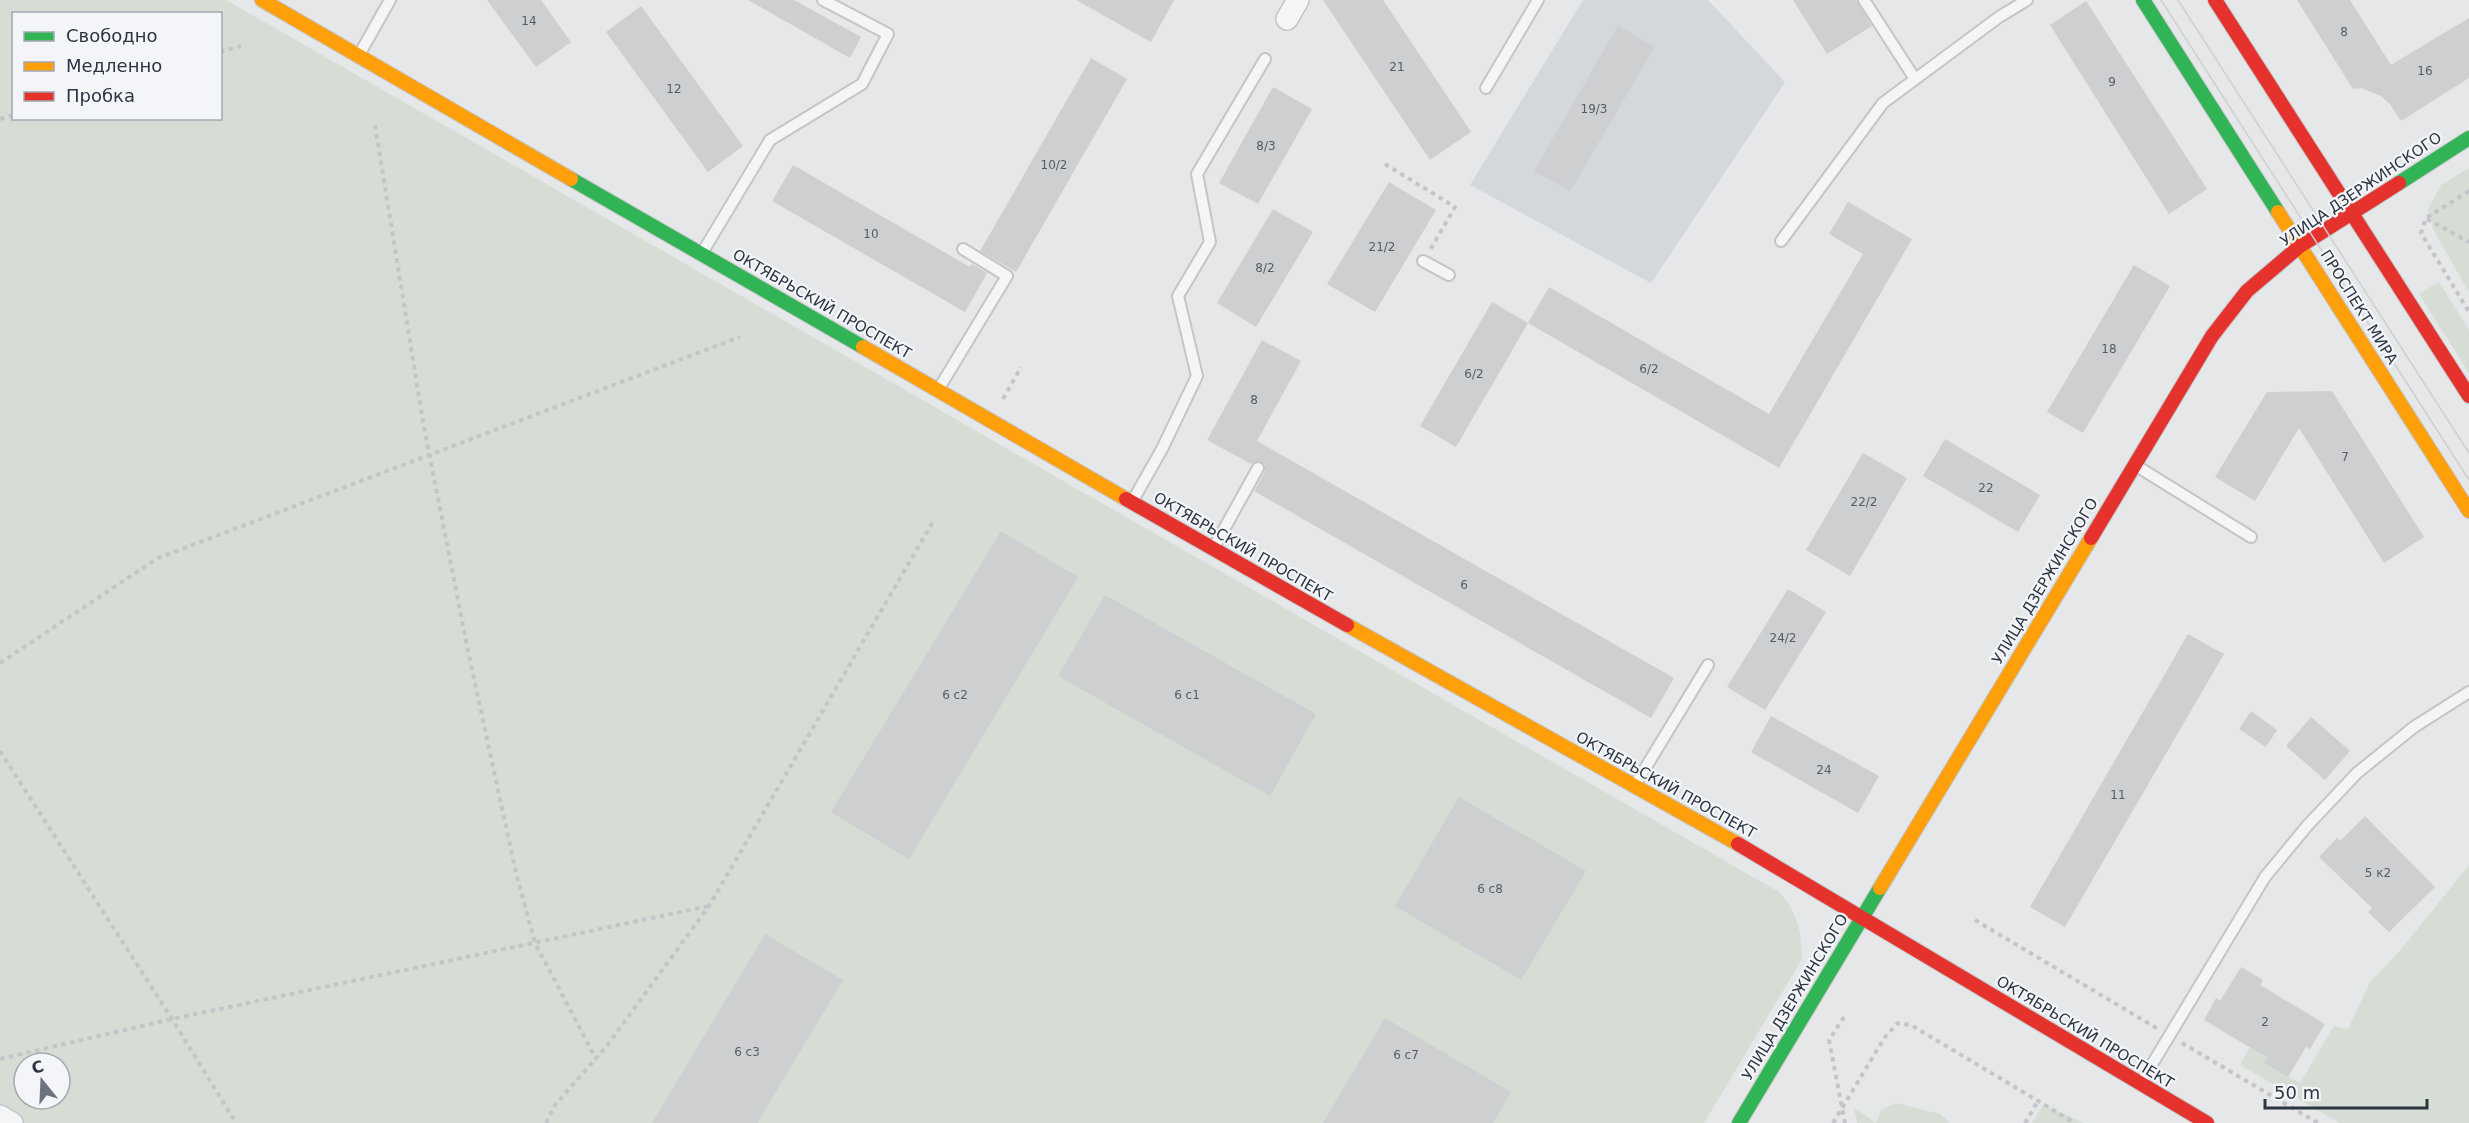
<svg xmlns="http://www.w3.org/2000/svg" width="2469" height="1123" font-family="'DejaVu Sans',sans-serif">
<rect width="100%" height="100%" fill="#e5e7e9"/>
<!-- built -->
<polygon fill="#d4d7dc" points="1583,0 1708,0 1785,82 1651,283 1470,185"/>
<!-- green -->
<g fill="#d6ddd5" fill-rule="evenodd">
<path d="M 0,0 L 226,0 L 1779,892 C 1797,912 1802,932 1802,959 L 1704,1123 L 0,1123 ZM 14,14 L 220,14 L 220,118 L 14,118 ZM 24,1063 L 60,1063 L 60,1099 L 24,1099 Z"/>
<polygon points="2469,168 2469,292 2434,231 2428,209 2441,185"/>
<polygon points="2439,282 2469,330 2469,373 2419,294"/>
<polygon points="2469,865 2469,1123 2340,1123 2240,1065 2250,1047 2268,1058 2265,1064 2300,1083 2334,1026 2348,1029 2370,982 2399,952"/>
<polygon points="1896,1103 1940,1114 1950,1123 1857,1123 1854,1107 1876,1123 1881,1110"/>
<polygon points="2043,1105 2084,1123 2032,1123"/>
</g>
<!-- building -->
<g fill="#cdcfd1">
<polygon points="487,0 541,0 571,42 536,67"/>
<polygon points="748,0 794,0 861,37 850,58"/>
<polygon points="1076,0 1174,0 1151,42"/>
<polygon points="1323,0 1383,0 1471,132 1430,160"/>
<polygon points="1793,0 1856,0 1872,26 1827,54"/>
<polygon points="2297,0 2350,0 2391,65 2469,18 2469,78 2401,121 2390,104 2381,96 2361,88 2353,89"/>
<polygon points="2086,1 2207,189 2169,214 2050,25"/>
<polygon points="641,6 743,146 708,172 606,32"/>
<polygon points="1618,26 1655,47 1570,191 1534,171"/>
<polygon points="1091,58 1127,79 1016,272 980,251"/>
<polygon points="1273,87 1312,109 1258,204 1219,183"/>
<polygon points="793,165 970,267 972,264 987,273 965,312 772,201"/>
<polygon points="1389,182 1436,210 1375,312 1327,284"/>
<polygon points="1848,202 1912,239 1779,468 1528,323 1549,287 1769,414 1863,254 1829,234"/>
<polygon points="1273,209 1313,232 1256,327 1217,303"/>
<polygon points="2134,265 2170,286 2083,433 2047,412"/>
<polygon points="1492,302 1528,323 1456,447 1420,426"/>
<polygon points="1262,340 1301,361 1257,441 1674,678 1651,718 1254,491 1265,472 1264,464 1257,461 1251,464 1207,440"/>
<polygon points="2332,391 2424,537 2384,563 2299,428 2255,501 2215,477 2267,392"/>
<polygon points="1945,439 2040,495 2018,532 1923,476"/>
<polygon points="1863,453 1907,478 1850,576 1806,550"/>
<polygon points="1001,531 1078,577 909,859 831,812"/>
<polygon points="1788,589 1826,612 1765,710 1727,687"/>
<polygon points="1105,595 1316,714 1270,796 1058,676"/>
<polygon points="2188,634 2224,654 2065,927 2030,907"/>
<polygon points="2251,711 2277,730 2266,747 2239,729"/>
<polygon points="1771,716 1879,776 1858,813 1751,752"/>
<polygon points="2311,717 2350,751 2325,780 2286,746"/>
<polygon points="1459,797 1586,871 1521,980 1395,906"/>
<polygon points="2365,816 2435,887 2389,932 2368,912 2372,908 2319,857 2337,838 2340,841"/>
<polygon points="765,934 843,980 757,1123 652,1123"/>
<polygon points="2241,967 2263,980 2260,985 2325,1024 2310,1049 2306,1047 2288,1077 2264,1063 2268,1058 2204,1020 2216,998 2220,1001"/>
<polygon points="1385,1018 1511,1092 1493,1123 1323,1123"/>
</g>
<g fill="none" stroke-linecap="round" stroke-linejoin="round">
<defs>
<g id="lane">
<polyline points="1864,0 1915,79"/>
<polyline points="359,55 390,0"/>
<polyline points="1486,88 1538,0"/>
<polyline points="1781,241 1883,103 1999,17 2027,0"/>
<polyline points="702,253 770,140 862,84 888,34 823,0"/>
<polyline points="1423,261 1449,275"/>
<polyline points="938,390 1007,276 963,249"/>
<polyline points="2135,465 2251,537"/>
<polyline points="1132,502 1162,449 1197,376 1178,296 1210,242 1197,174 1265,59"/>
<polyline points="1213,549 1258,468"/>
<polyline points="1635,785 1708,665"/>
<polyline points="2142,1081 2265,877 2307,826 2357,773 2414,727 2469,692"/>
</g>
<g id="street">
<polyline points="1287,19 1298,0"/>
<polyline points="0,1116 12,1123"/>
</g>
<g id="fast">
<polyline points="2143,0 2278,212"/>
<polyline points="571,179 863,347"/>
<polyline points="2399,183 2469,138"/>
<polyline points="1739,1123 1880,888"/>
</g>
<g id="slow">
<polyline points="262,0 571,179"/>
<polyline points="2278,212 2469,511"/>
<polyline points="863,347 1126,499"/>
<polyline points="1347,625 1738,844"/>
<polyline points="1880,888 2091,538"/>
</g>
<g id="jam">
<polyline points="2215,0 2469,396"/>
<polyline points="1126,499 1347,625"/>
<polyline points="2091,538 2212,336 2247,291 2300,246 2399,183"/>
<polyline points="1738,844 2207,1123"/>
</g>
</defs>
<!-- lane casing -->
<use href="#lane" stroke="#c3c5c7" stroke-width="14"/>
<!-- street casing -->
<use href="#street" stroke="#c3c5c7" stroke-width="24"/>
<!-- fast casing -->
<use href="#fast" stroke="#c3c5c7" stroke-width="16"/>
<!-- slow casing -->
<use href="#slow" stroke="#c3c5c7" stroke-width="16"/>
<!-- jam casing -->
<use href="#jam" stroke="#c3c5c7" stroke-width="16"/>
<!-- path -->
<g stroke="#c3c5c8" stroke-width="4" stroke-dasharray="4.5 4.5" stroke-linecap="butt">
<polyline points="220,52 241,46"/>
<polyline points="0,119 14,115"/>
<polyline points="375,125 423,422 468,651 516,873 535,943 596,1059"/>
<polyline points="1385,164 1455,207 1430,250"/>
<polyline points="2469,191 2426,218 2421,233 2469,312"/>
<polyline points="2427,219 2469,242"/>
<polyline points="1003,399 1021,367"/>
<polyline points="0,663 158,558 740,337"/>
<polyline points="0,751 172,1019 236,1123"/>
<polyline points="1975,920 2158,1029"/>
<polyline points="1844,1017 1829,1040 1845,1123"/>
<polyline points="2182,1043 2318,1123"/>
<polyline points="0,1059 172,1019 709,906"/>
<polyline points="546,1123 555,1105 606,1047 709,906 934,520"/>
<polyline points="1833,1123 1885,1037 1898,1023 1911,1025 2075,1123"/>
<polyline points="2025,1123 2038,1101"/>
</g>
<!-- lane -->
<use href="#lane" stroke="#f4f5f6" stroke-width="10"/>
<!-- street -->
<use href="#street" stroke="#f4f5f6" stroke-width="21"/>
<!-- fast -->
<use href="#fast" stroke="#30b455" stroke-width="14"/>
<!-- slow -->
<use href="#slow" stroke="#ff9f0a" stroke-width="14"/>
<!-- jam -->
<use href="#jam" stroke="#e5322d" stroke-width="14"/>
<!-- tram -->
<g stroke="#cdcfd1" stroke-width="1.5">
<polyline points="2161,0 2469,480"/>
<polyline points="2178,0 2469,453"/>
</g>
</g>
<g text-anchor="middle" dominant-baseline="central" stroke-width="4.5" stroke-linejoin="round" paint-order="stroke">
<!-- number labels -->
<g font-size="12" fill="#555c66">
<text x="529" y="21">14</text>
<text x="2344" y="32">8</text>
<text x="1397" y="67">21</text>
<text x="2425" y="71">16</text>
<text x="2112" y="82">9</text>
<text x="674" y="89">12</text>
<text x="1594" y="109">19/3</text>
<text x="1266" y="146">8/3</text>
<text x="1054" y="165">10/2</text>
<text x="871" y="234">10</text>
<text x="1382" y="247">21/2</text>
<text x="1265" y="268">8/2</text>
<text x="2109" y="349">18</text>
<text x="1649" y="369">6/2</text>
<text x="1474" y="374">6/2</text>
<text x="1254" y="400">8</text>
<text x="2345" y="457">7</text>
<text x="1986" y="488">22</text>
<text x="1864" y="502">22/2</text>
<text x="1464" y="585">6</text>
<text x="1783" y="638">24/2</text>
<text x="955" y="695">6 с2</text>
<text x="1187" y="695">6 с1</text>
<text x="1824" y="770">24</text>
<text x="2118" y="795">11</text>
<text x="2378" y="873">5 к2</text>
<text x="1490" y="889">6 с8</text>
<text x="2265" y="1022">2</text>
<text x="747" y="1052">6 с3</text>
<text x="1406" y="1055">6 с7</text>
</g>
<!-- street labels -->
<g font-size="15" fill="#2c3542" stroke="#f3f5f8">
<text transform="translate(2361 189) rotate(-34)">УЛИЦА ДЗЕРЖИНСКОГО</text>
<text transform="translate(822 304) rotate(30)">ОКТЯБРЬСКИЙ ПРОСПЕКТ</text>
<text transform="translate(2359 307) rotate(58)">ПРОСПЕКТ МИРА</text>
<text transform="translate(1243 547) rotate(30)">ОКТЯБРЬСКИЙ ПРОСПЕКТ</text>
<text transform="translate(2045 581) rotate(-59)">УЛИЦА ДЗЕРЖИНСКОГО</text>
<text transform="translate(1666 785) rotate(29)">ОКТЯБРЬСКИЙ ПРОСПЕКТ</text>
<text transform="translate(1795 997) rotate(-59)">УЛИЦА ДЗЕРЖИНСКОГО</text>
<text transform="translate(2085 1032) rotate(31)">ОКТЯБРЬСКИЙ ПРОСПЕКТ</text>
</g>
</g>
<!-- legend -->
<rect x="12" y="12" width="210" height="108" fill="#f3f5f8" stroke="#a3a8af" stroke-width="1.5"/>
<rect x="24" y="32" width="30" height="9" fill="#30b455" stroke="#a3a8af" stroke-width="1.5"/>
<text x="66" y="42" font-size="18" fill="#2c3542">Свободно</text>
<rect x="24" y="62" width="30" height="9" fill="#ff9f0a" stroke="#a3a8af" stroke-width="1.5"/>
<text x="66" y="72" font-size="18" fill="#2c3542">Медленно</text>
<rect x="24" y="92" width="30" height="9" fill="#e5322d" stroke="#a3a8af" stroke-width="1.5"/>
<text x="66" y="102" font-size="18" fill="#2c3542">Пробка</text>
<!-- north arrow -->
<g transform="translate(42 1081) rotate(342)"><circle r="28" fill="#f3f5f8" stroke="#a3a8af" stroke-width="1.5"/>
<path d="M0-4.5L10 22L0 15L-10 22Z" fill="#6d737c"/>
<text y="-9" font-size="16" font-weight="bold" text-anchor="middle" fill="#2c3542">С</text>
</g>
<!-- scale -->
<path d="M2265 1099v9h162v-9" fill="none" stroke="#2c3542" stroke-width="3"/>
<text x="2274" y="1099" font-size="18" fill="#2c3542" stroke="#f3f5f8" stroke-width="4.5" paint-order="stroke">50 m</text>
</svg>
